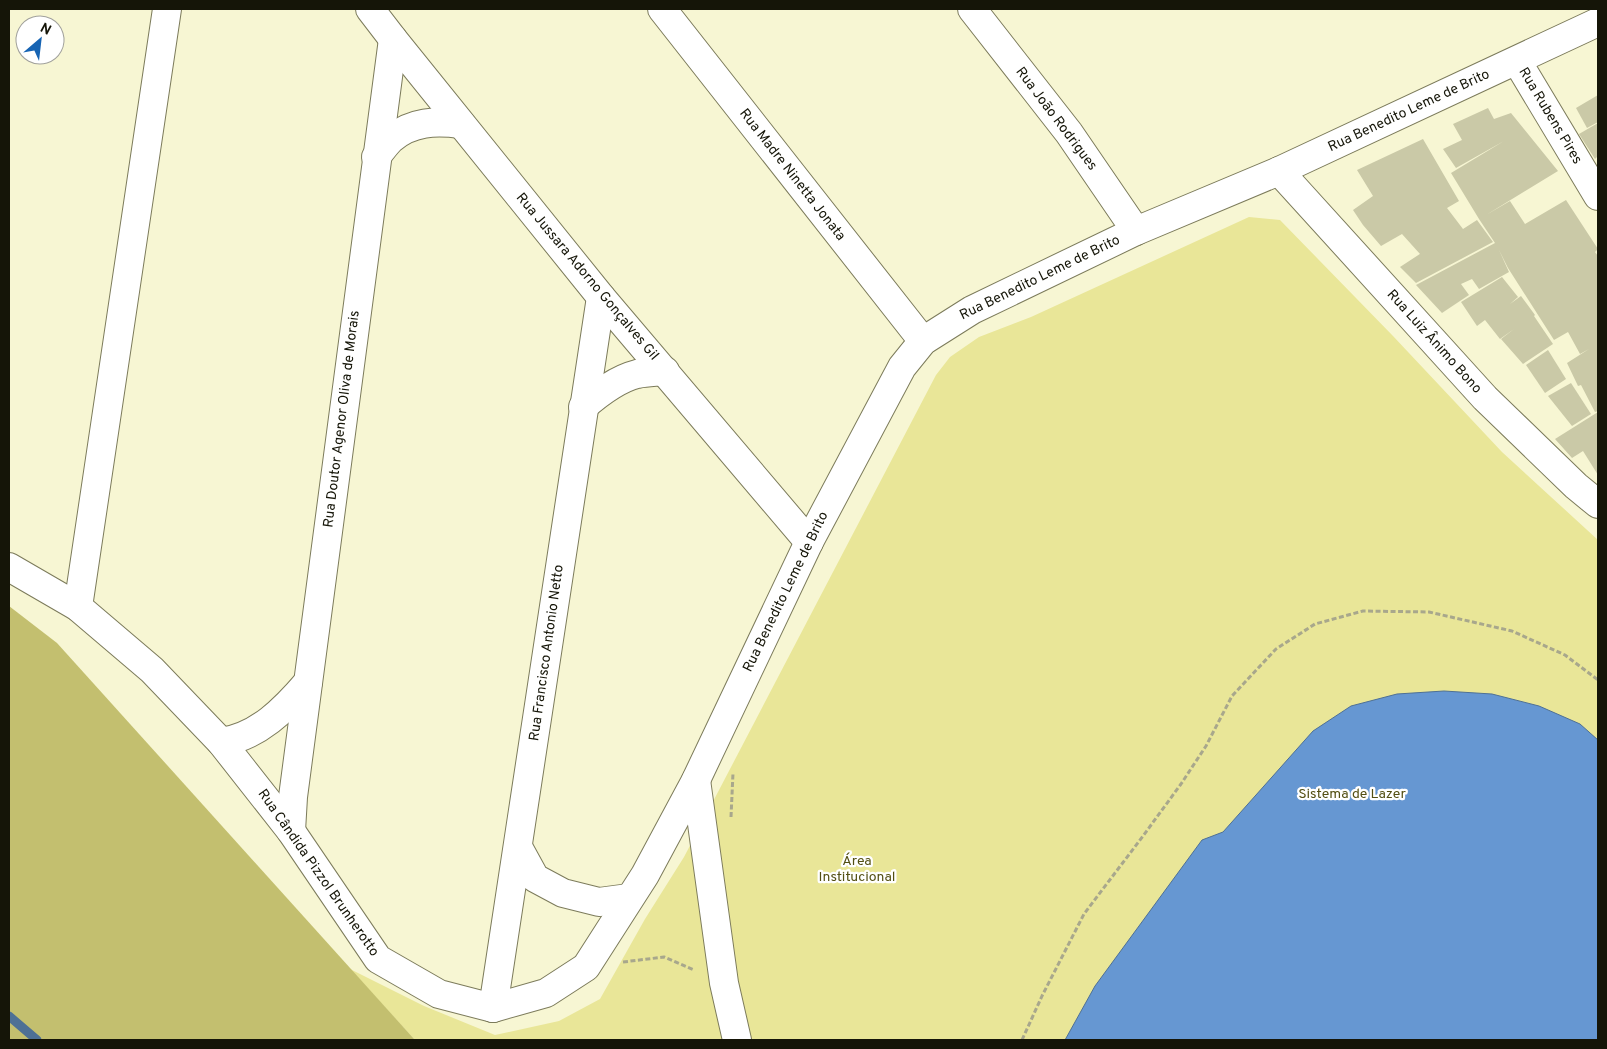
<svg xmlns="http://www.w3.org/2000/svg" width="1607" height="1049" font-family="Overpass,sans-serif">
<rect width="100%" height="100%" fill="#f7f6d3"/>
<!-- green -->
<polygon fill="#e9e698" points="1249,217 1280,220 1393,336 1502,452 1598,540 1598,1040 415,1040 350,969 424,1006 495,1035 559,1021 600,999 645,919 684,857 936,375 950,357 979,337 1031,317"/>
<!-- forest -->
<polygon fill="#c3bf6f" points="9,606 57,643 415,1040 9,1040"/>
<!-- water -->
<polygon fill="#6697d2" stroke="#4e7095" points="1444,691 1492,694 1539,706 1580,724 1598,740 1598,1040 1065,1040 1095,986 1202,840 1223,832 1313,731 1351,706 1397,694"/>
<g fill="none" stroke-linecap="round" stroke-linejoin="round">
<!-- stream -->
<polyline stroke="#4e7095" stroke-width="9" points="9,1016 37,1040"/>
</g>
<!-- building -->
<g fill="#cac9a7">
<polygon points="1598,95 1598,122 1587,128 1576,108"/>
<polygon points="1488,108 1494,119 1511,113 1558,171 1486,215 1510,201 1525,224 1566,200 1598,249 1595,252 1598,256 1598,411 1595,412 1581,385 1578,386 1567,363 1589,349 1580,354 1568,332 1554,340 1508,268 1499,250 1509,272 1479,289 1472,279 1461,284 1469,295 1442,313 1416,285 1495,243 1479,219 1451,173 1504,141 1456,168 1443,149 1462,140 1453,124"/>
<polygon points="1598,123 1598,156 1595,159 1579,134"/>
<polygon points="1423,139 1459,201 1447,208 1463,229 1477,220 1493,242 1416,283 1400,267 1426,250 1420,254 1402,234 1381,246 1363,225 1353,210 1373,196 1357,170"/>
<polygon points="1502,277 1518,297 1510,304 1521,296 1535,315 1534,316 1553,344 1523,364 1501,339 1514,329 1500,339 1485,320 1477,326 1461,302"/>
<polygon points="1548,350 1566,379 1545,393 1526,365"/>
<polygon points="1571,383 1591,414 1572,426 1548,396"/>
<polygon points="1598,412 1598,475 1583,451 1572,458 1555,439"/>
</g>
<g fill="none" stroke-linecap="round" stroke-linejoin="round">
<defs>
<g id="minor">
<polyline points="370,9 393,39 601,297 809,542"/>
<polyline points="662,9 923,341"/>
<polyline points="972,9 1069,133 1136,231"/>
<polyline points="1517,61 1598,196"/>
<path d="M 376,157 C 381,151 386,144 391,139 C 412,121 436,121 461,124"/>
<polyline points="1279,171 1485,398 1576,486 1598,504"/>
<path d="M 583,407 C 599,393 617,379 637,374 C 646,372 656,372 665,371"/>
<polyline points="9,567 78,607 152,670 221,742 291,831 378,959 439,994 493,1008"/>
<polyline points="78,607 167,9"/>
<path d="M 221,742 C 258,737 285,709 308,682"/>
<polyline points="696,780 724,983 737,1040"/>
<polyline points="291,831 293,797 393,39"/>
<polyline points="518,847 535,878 563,893 599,902 629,898"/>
<polyline points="493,1008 546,993 586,967 645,875 696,780 809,542 902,367 923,341 972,310 1136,231 1279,171 1598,22"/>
<polyline points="493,1008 601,297"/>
</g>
</defs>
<!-- minor casing -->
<use href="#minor" stroke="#7c7b5b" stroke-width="30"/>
<!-- path -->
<g stroke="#a8a78c" stroke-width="3" stroke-dasharray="5 2.5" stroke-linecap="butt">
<polyline points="731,817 733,773"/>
<polyline points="623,962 664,957 694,970"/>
<polyline points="1022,1040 1042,996 1084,914 1143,836 1181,784 1206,746 1232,696 1276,649 1315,624 1363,611 1429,612 1512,631 1565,655 1598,680"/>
</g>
<!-- minor -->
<use href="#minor" stroke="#fff" stroke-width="28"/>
</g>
<g text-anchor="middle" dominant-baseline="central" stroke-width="4.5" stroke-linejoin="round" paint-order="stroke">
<!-- street labels -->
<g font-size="14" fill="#151508" stroke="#fff">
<text transform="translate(1409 111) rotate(-25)">Rua Benedito Leme de Brito</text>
<text transform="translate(1550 116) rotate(59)">Rua Rubens Pires</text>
<text transform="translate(1056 119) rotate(53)">Rua João Rodrigues</text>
<text transform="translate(792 175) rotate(52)">Rua Madre Ninetta Jonata</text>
<text transform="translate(587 277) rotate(50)">Rua Jussara Adorno Gonçalves Gil</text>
<text transform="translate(1040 278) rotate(-26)">Rua Benedito Leme de Brito</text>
<text transform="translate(1434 342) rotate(48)">Rua Luiz Ânimo Bono</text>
<text transform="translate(342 419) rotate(-83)">Rua Doutor Agenor Oliva de Morais</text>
<text transform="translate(786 592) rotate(-64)">Rua Benedito Leme de Brito</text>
<text transform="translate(547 653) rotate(-82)">Rua Francisco Antonio Netto</text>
<text transform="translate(318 873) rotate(55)">Rua Cândida Pizzol Brunherotto</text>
</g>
<!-- park labels -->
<g font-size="14" fill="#534f13" stroke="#fff">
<text x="1352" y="794">Sistema de Lazer</text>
<text x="857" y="861">Área<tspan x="857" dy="16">Institucional</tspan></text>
</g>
</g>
<!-- border -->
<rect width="1607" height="1049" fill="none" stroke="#151508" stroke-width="20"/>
<!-- north arrow -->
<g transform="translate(40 40) rotate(28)"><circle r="24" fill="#ffffff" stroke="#a1a19c"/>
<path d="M0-4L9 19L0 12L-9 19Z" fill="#1764b3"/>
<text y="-8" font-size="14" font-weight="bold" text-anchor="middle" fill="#151508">N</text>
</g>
</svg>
